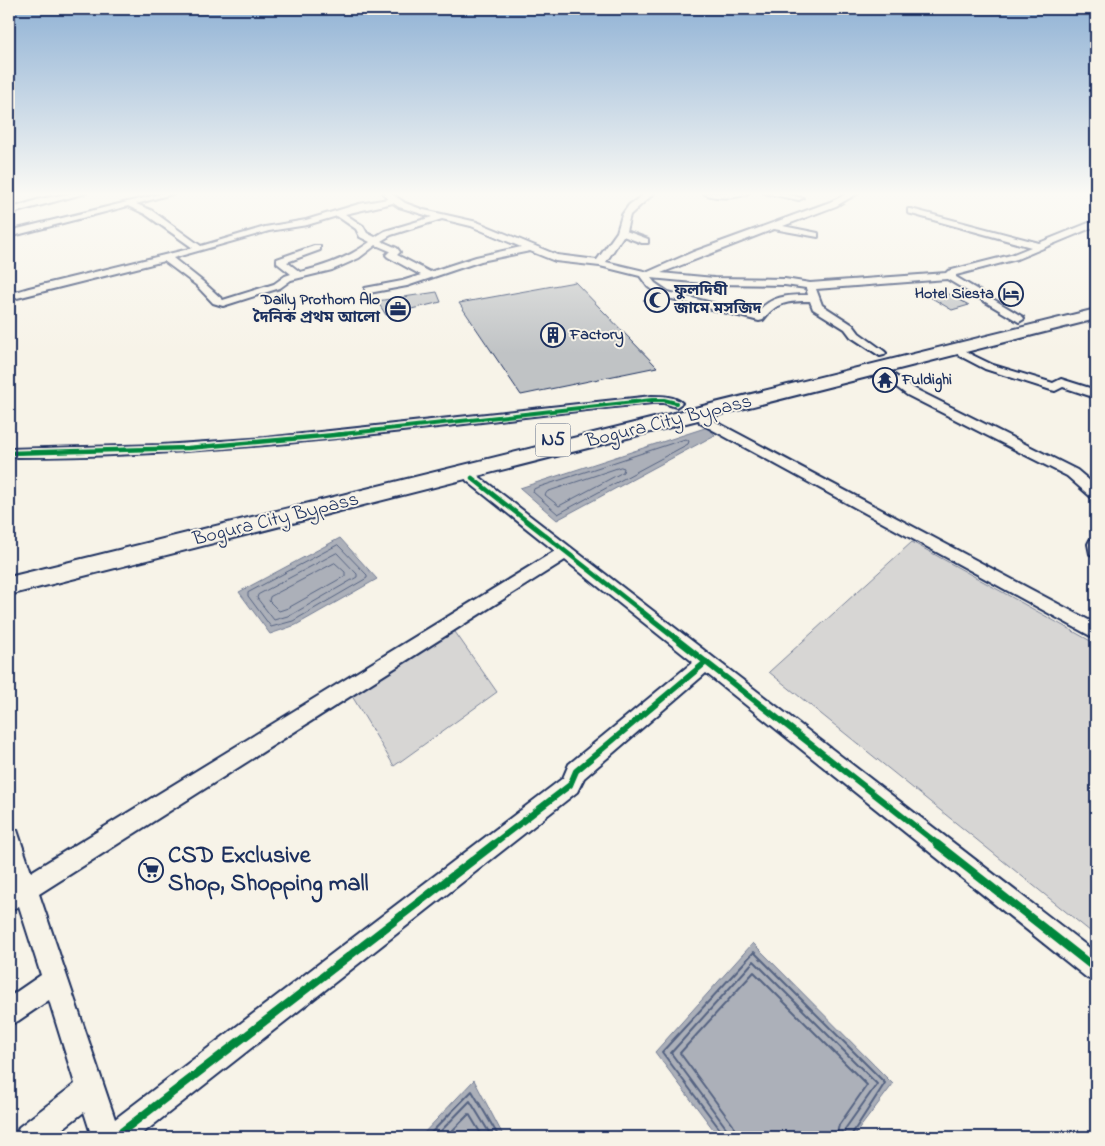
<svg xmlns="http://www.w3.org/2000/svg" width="1105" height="1146" font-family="'Indie Flower','Noto Sans Bengali',sans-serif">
<rect width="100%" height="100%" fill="#f7f3e8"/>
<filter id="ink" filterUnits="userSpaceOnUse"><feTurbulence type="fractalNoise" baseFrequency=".02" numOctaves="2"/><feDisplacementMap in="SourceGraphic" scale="10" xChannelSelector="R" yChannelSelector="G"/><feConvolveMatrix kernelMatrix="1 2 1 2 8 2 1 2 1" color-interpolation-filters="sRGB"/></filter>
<g filter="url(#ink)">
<!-- green -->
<g fill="#d7d6d4" stroke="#798299">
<polygon points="912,542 1096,644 1096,936 769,672"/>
<polygon points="453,629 497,692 394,766 349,691"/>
</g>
<!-- water -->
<g fill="#acb0b9" stroke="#727c95">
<polygon points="708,427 715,435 557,520 520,488"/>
<polygon points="340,538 377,579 296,625 270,634 239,592"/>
<polygon points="753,943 893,1084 853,1137 719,1137 655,1052"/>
<polygon points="474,1080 504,1137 420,1137"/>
</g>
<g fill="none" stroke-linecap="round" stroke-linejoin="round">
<!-- shore-far1 -->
<g stroke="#556382" stroke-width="1">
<polygon points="686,439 689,441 688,444 558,514 533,492 534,489"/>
<polygon points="621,467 624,468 623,472 559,506 545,495 547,492"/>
<polygon points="338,545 367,575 367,578 293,621 271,627 248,596 248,593"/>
<polygon points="337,553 357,574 357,577 291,615 274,620 257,598 258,595"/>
<polygon points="335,563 345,572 345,576 288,608 279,611 269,601 270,597"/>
</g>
<!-- shore -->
<g stroke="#556382" stroke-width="2">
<polyline points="427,1137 472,1091 499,1137"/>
<polyline points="435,1137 470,1101 492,1137"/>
<polyline points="446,1137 469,1114 483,1137"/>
<polyline points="723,1137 722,1132 662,1052 754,952 885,1083 850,1137"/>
<polyline points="729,1137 727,1129 671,1053 754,961 877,1084 845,1129 843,1137"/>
<polyline points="737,1137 733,1125 680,1053 754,972 867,1085 839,1125 836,1137"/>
</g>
</g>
<!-- building -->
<g fill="#c0c3c5" stroke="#1b2f5e">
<polygon points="575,282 657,367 521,395 459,303"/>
<polygon points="437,292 441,302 386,315 377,301"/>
<polygon points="947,293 969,305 952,310 930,297"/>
<polygon points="655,295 660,298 669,300 656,306 643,300"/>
</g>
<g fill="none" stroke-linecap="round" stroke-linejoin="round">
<defs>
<g id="minor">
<polygon points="73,193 86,193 9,214 9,209 40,199"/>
<path d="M 164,193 L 175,193 L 136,204 L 151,210 L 201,246 L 265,227 L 306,220 L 359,204 L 388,199 L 383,193 L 391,193 L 405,203 L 424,210 L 477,222 L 557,255 L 597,260 L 617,232 L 622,215 L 629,205 L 646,193 L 654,193 L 630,215 L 626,231 L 648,239 L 648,243 L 642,243 L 623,236 L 606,262 L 648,272 L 693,252 L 830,202 L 849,193 L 858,193 L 836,206 L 783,226 L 818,233 L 818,237 L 774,229 L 661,273 L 714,278 L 785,279 L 810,283 L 946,273 L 948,271 L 1011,255 L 1031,247 L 908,213 L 908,209 L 911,209 L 1039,243 L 1096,220 L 1096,226 L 1017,259 L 956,275 L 956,277 L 1023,317 L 1024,319 L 1019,322 L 947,279 L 816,289 L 822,305 L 853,325 L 859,333 L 884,351 L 886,353 L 884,355 L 880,356 L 851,337 L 845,329 L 813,309 L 810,301 C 788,301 776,302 763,320 L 759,321 L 660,296 L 648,287 L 640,276 L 600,266 L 555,261 L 530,251 L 481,261 L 407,286 L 369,293 L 365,292 L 365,288 L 402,281 L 421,275 L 388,257 L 386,255 L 390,251 L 376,245 L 359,258 L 332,270 L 291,280 L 280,288 L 223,306 L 213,303 L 196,285 L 164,261 L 9,300 L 9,294 L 29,288 L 193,248 L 145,214 L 128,206 L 9,237 L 9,231 ZM 393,203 L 399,207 L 432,217 L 385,231 L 375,237 L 367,233 L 363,226 L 345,214 ZM 337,216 L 356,229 L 360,237 L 370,242 C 348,258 326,266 300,272 L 287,262 L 320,250 L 320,246 L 314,246 L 277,259 L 277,263 L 291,274 L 285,276 L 274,284 L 223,300 L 202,281 L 173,258 L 269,231 L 307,225 ZM 442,219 L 471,226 L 521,247 L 476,257 L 430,272 L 397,255 L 400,252 L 397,248 L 381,241 L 391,235 ZM 651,278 L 714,284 L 785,285 L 806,288 L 808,295 C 787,295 770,296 756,314 L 668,292 L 655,283 Z"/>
<path d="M 703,193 L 748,193 C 738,199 713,199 703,193 Z"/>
<polygon points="764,193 780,193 803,198 799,200"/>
<polygon points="964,351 993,365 1053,383 1061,379 1096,390 1096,398 1063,387 1055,391 1051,390 985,369 960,356 958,354 960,352"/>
<polygon points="887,370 915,389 1077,470 1096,486 1096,499 1091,497 1067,476 907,395 883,377 881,374"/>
<path d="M 652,396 C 662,396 675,396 682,403 L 676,407 L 664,403 L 652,403 C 437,425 225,458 9,457 L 9,449 L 162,445 L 265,438 Z"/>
<polygon points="705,416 1096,624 1096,639 700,423 699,420 700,417"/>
<path d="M 472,474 L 477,475 L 1096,953 L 1096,981 L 1087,978 L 706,673 L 584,778 L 577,792 L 138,1137 L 92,1137 L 84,1112 L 52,1137 L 15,1137 L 19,1127 L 75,1084 L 49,1000 L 18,1021 L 9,1025 L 9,997 L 41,975 L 19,906 L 9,911 L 9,886 L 12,884 L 9,873 L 9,827 L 17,830 L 31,872 L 555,551 L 467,481 L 465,478 L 467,475 ZM 565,560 L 693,662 L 569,764 L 563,778 L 115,1119 L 39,894 Z"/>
<polygon points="1096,539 1096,556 1090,554 1088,544 1090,540"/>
</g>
<polygon id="highway" points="1096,309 1096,319 9,595 9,577"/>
</defs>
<!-- minor casing -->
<use href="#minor" stroke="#1b2f5e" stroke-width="4"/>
<!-- highway casing -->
<use href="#highway" stroke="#1b2f5e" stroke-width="4"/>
<!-- minor -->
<use href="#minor" fill="#f7f3e8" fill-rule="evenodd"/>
<!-- highway -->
<use href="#highway" fill="#f7f3e8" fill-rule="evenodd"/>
<defs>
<polyline id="cycleway-far3" points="333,435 652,400 664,400 676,403"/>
<g id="cycleway-far2">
<polyline points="9,453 188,448 346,434"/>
<polyline points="472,478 644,613"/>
</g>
<g id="cycleway-far1">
<polyline points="642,612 939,845"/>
<polyline points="492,845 570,785 576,771 706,662"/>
</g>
<g id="cycleway">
<polyline points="937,844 1096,969"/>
<polyline points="115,1137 494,844"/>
</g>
</defs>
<!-- cycleway-far3 casing -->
<use href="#cycleway-far3" stroke="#f7f3e8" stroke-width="6"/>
<!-- cycleway-far2 casing -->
<use href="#cycleway-far2" stroke="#f7f3e8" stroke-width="8"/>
<!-- cycleway-far1 casing -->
<use href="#cycleway-far1" stroke="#f7f3e8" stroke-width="9"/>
<!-- cycleway casing -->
<use href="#cycleway" stroke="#f7f3e8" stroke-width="11"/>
<!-- cycleway-far3 -->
<use href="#cycleway-far3" stroke="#00873e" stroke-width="4"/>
<!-- cycleway-far2 -->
<use href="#cycleway-far2" stroke="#00873e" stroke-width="4.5"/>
<!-- cycleway-far1 -->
<use href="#cycleway-far1" stroke="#00873e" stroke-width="6"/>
<!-- cycleway -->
<use href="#cycleway" stroke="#00873e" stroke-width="8"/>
</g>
</g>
<!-- sky -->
<linearGradient id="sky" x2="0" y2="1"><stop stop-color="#90b2d5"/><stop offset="0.55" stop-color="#fbfaf5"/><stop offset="1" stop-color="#fbfaf5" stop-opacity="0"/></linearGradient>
<rect width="1105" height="353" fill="url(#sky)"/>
<!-- icons -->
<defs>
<symbol id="hotel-ring" viewBox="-11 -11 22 22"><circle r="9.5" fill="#f7f3e8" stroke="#1b2f5e" stroke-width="1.5"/><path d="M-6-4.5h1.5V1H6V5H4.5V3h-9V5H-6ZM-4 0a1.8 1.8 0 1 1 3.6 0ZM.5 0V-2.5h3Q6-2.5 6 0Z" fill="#1b2f5e"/></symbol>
<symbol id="mosque-ring" viewBox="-11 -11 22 22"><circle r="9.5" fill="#f7f3e8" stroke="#1b2f5e" stroke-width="1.5"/><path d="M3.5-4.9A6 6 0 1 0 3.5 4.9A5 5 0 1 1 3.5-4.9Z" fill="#1b2f5e"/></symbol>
<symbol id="office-ring" viewBox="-11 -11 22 22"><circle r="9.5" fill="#f7f3e8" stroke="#1b2f5e" stroke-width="1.5"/><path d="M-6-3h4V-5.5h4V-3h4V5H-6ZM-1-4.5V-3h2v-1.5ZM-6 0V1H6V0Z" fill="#1b2f5e"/></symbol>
<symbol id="building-ring" viewBox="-11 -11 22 22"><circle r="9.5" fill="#f7f3e8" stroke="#1b2f5e" stroke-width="1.5"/><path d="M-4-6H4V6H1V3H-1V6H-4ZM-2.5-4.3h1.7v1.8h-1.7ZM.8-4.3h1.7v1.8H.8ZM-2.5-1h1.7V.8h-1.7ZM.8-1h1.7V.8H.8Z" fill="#1b2f5e"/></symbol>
<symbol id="temple-ring" viewBox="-11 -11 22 22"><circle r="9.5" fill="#f7f3e8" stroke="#1b2f5e" stroke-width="1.5"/><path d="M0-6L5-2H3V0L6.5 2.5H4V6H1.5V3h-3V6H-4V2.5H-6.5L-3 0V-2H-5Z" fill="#1b2f5e"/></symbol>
<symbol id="supermarket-ring" viewBox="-11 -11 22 22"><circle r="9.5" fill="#f7f3e8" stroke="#1b2f5e" stroke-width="1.5"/><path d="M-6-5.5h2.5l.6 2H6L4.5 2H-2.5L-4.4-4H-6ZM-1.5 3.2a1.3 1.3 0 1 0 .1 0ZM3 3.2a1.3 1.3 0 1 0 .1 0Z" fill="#1b2f5e"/></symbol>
</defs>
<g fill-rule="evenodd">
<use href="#hotel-ring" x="997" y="280" width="28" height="28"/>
<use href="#mosque-ring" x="643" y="286" width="28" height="28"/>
<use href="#office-ring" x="384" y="295" width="28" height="28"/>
<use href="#building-ring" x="539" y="321" width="28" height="28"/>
<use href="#temple-ring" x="871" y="366" width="28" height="28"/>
<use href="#supermarket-ring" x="137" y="856" width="28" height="28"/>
</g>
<g text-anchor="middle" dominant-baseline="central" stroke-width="4" stroke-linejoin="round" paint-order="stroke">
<!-- far-poi labels -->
<g font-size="16" font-weight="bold" fill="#1b2f5e" stroke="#f7f3e8" text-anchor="start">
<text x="674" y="291">ফুলদিঘী<tspan x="674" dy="18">জামে মসজিদ</tspan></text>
<text x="994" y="294" text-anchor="end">Hotel Siesta</text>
<text x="380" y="300" text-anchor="end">Daily Prothom Alo<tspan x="380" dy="18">দৈনিক প্রথম আলো</tspan></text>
<text x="570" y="335">Factory</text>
<text x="902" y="380">Fuldighi</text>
</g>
<!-- shield labels -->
<rect fill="#f7f3e8" stroke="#5d6a87" stroke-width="1" x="535.5" y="423.5" width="35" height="33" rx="4"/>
<g font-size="19" font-weight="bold" fill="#1b2f5e">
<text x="553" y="440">N5</text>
</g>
<!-- street labels -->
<g font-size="20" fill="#1b2f5e" stroke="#f7f3e8">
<text transform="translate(669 422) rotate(-14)">Bogura City Bypass</text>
<text transform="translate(276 520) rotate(-14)">Bogura City Bypass</text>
</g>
<!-- near-poi labels -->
<g font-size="24" font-weight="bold" fill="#1b2f5e" stroke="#f7f3e8" text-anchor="start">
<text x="168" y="856">CSD Exclusive<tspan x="168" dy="28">Shop, Shopping mall</tspan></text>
</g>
</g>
<!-- margin -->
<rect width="1105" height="1146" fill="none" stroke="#f7f3e8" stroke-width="30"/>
<rect x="15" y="15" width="1075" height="1116" fill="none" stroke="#1b2f5e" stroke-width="2" filter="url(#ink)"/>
</svg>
